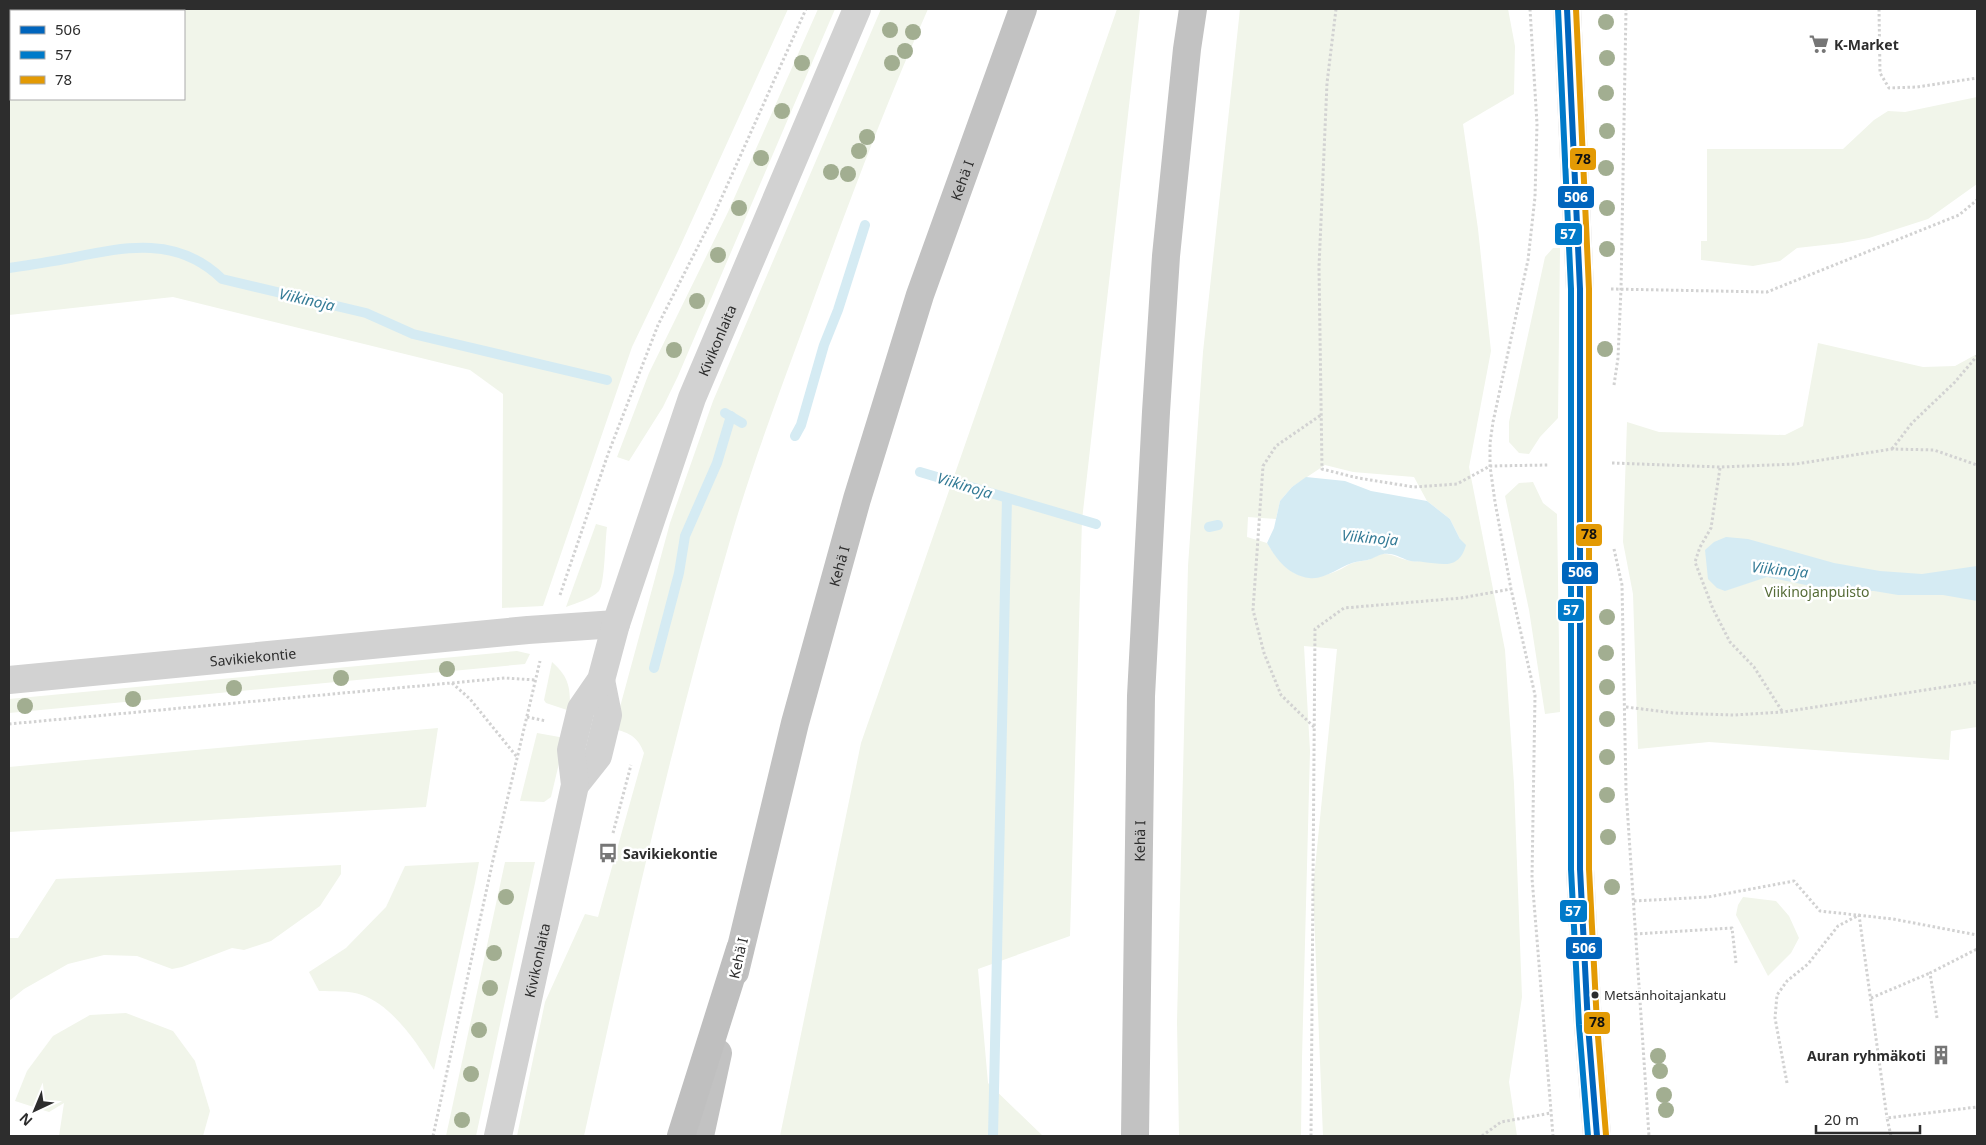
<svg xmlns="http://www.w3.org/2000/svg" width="1986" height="1145" font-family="'Noto Sans',sans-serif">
<rect width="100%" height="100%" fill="#fff"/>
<!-- green -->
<g fill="#f1f5ea" fill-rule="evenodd">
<path d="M 9,9 L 788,9 L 678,251 L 632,347 L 543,606 L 502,608 L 503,394 L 470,370 L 173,297 L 9,315 ZM 11,11 L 184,11 L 184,99 L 11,99 Z"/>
<polygon points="818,9 835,9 678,376 663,407 629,461 617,457 649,373 728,212"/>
<path d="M 881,9 L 928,9 C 884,108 846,210 809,312 C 782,386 753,461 731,537 C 673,735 628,935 584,1136 L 517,1136 L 545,1002 L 585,914 L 598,917 L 644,753 C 638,737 630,733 614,729 L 670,523 L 713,401 Z"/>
<polygon points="1117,9 1140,9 1082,520 1070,936 978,969 988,1083 1043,1136 780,1136 861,743"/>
<path d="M 1240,9 L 1508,9 L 1515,46 L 1514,94 L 1463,124 L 1478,229 L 1491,351 L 1469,467 L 1505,650 L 1514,784 L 1522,997 L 1509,1082 L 1517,1136 L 1323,1136 L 1313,888 L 1337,649 L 1304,646 L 1310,751 L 1302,1058 L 1301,1136 L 1179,1136 L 1177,1022 L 1188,566 L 1203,352 ZM 1325,465 L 1353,472 L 1414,477 L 1427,501 L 1450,519 L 1460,539 C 1449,546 1424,564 1412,561 C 1401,560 1393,553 1382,554 C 1377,555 1373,558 1368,560 C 1363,561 1358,561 1353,563 C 1348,564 1344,568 1339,570 C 1302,586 1287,574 1267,543 L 1247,537 L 1248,517 L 1276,519 L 1280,501 L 1292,487 Z"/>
<polygon points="1977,97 1977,184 1928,219 1869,238 1842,243 1797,248 1780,261 1753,266 1701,260 1701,241 1707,241 1707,149 1843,149 1874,120 1888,111 1905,112"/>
<polygon points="1553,248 1560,248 1558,418 1540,437 1529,454 1519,453 1509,442 1509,422 1545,257"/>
<polygon points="1818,343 1923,367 1955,366 1977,354 1977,727 1951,731 1949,760 1709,742 1638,749 1633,594 1623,542 1627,422 1659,432 1785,435 1803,426"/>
<polygon points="1533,482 1543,503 1557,514 1560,712 1545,714 1529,610 1505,496 1519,483"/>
<path d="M 596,524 L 607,527 C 605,540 605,583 599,591 C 592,599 576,603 566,607 Z"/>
<polygon points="517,651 530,654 525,664 9,713 9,699"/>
<path d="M 552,662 C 570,678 570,688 570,711 L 546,703 L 544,700 Z"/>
<polygon points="438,728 426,807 9,832 9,767"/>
<polygon points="537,733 565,738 551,797 544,802 520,801"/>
<path d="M 479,862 L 475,883 L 434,1070 C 417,1043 393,1006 362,995 C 350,990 332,992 319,991 L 309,972 L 346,948 L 386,907 L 405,866 Z"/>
<polygon points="505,862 535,862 476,1136 446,1136"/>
<polygon points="341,865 341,874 320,906 271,941 244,950 232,948 182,967 172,969 137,956 104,955 68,964 24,989 9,1001 9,938 18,938 56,879"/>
<polygon points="1743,897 1776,901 1789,916 1799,938 1791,953 1768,976 1736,915 1738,905"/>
<polygon points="126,1013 173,1031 195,1061 210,1111 203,1136 59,1136 64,1103 49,1112 15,1101 27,1071 53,1036 90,1015"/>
</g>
<!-- water -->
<g fill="#d5ebf3">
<path d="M 1306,477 L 1345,481 L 1371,491 L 1427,501 L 1450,519 L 1460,539 L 1466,545 C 1459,570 1443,564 1423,562 C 1419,561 1415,562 1411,561 C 1404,560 1397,554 1389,554 C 1382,553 1378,556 1371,559 C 1365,561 1358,561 1352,563 C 1339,567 1325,580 1309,578 C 1288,575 1277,560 1267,543 L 1274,528 L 1280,501 L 1292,487 Z"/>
<polygon points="1726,537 1748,539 1834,563 1880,571 1922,574 1977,566 1977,601 1943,595 1898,595 1874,591 1835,591 1767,577 1725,591 1717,588 1708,579 1705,550 1714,542"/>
</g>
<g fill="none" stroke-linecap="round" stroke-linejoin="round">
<!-- stream -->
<g stroke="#d5ebf3" stroke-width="10">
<path d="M 9,268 C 29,265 49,262 70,258 C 124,247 177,235 222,279 L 366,313 L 413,334 L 607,380"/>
<polyline points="725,413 742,423"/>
<polyline points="795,436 801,425 824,345 838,310 865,225"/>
<polyline points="920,472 1096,524"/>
<polyline points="1209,527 1218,525"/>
<polyline points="654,668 679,573 685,536 717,463 731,416"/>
<polyline points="993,1136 1007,498"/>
</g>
<!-- path -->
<g stroke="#d2d2d2" stroke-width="3" stroke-dasharray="2.5 2.5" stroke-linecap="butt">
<polyline points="1336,9 1327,83 1319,267 1322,469 1358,478 1414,487 1457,484 1490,466 1548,465"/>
<polyline points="1530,9 1537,124 1535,197 1528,260 1493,422 1490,443 1490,466 1495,502 1511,589 1535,695 1532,878 1553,1136"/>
<polyline points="1879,9 1880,73 1889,88 1917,87 1977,78"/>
<polyline points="1611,289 1767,292 1959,215 1977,200"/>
<polyline points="1614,385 1618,358 1621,289 1626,9"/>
<polyline points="1892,449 1912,423 1955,382 1977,356"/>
<polyline points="1612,463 1720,467 1796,464 1892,449 1934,450 1977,465"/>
<polyline points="1720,468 1711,528 1700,547 1695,562 1713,609 1730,642 1754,667 1782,711"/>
<polyline points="1614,549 1622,585 1626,790 1649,1136"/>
<polyline points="560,595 608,454 658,325 713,217 806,9"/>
<polyline points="452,683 470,699 517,757"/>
<polyline points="1626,707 1674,713 1734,715 1783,712 1977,682"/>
<polyline points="527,717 546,721"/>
<polyline points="9,724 505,678 535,680"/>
<polyline points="1314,727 1281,695 1264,653 1253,610 1263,466 1276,446 1321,415"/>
<polyline points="613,833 631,765"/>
<polyline points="1634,901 1708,897 1794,881 1820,911 1893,919 1977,935"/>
<polyline points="1635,934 1732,928 1736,963"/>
<polyline points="1871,998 1930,973"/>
<polyline points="1937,1018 1930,973 1977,949"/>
<polyline points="1787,1083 1775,1018 1777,995 1787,981 1808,964 1838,926 1859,915 1887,1118"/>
<polyline points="433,1136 493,860 540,661"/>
<polyline points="1311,1136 1315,629 1344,608 1461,598 1511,589"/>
<polyline points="1482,1136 1501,1122 1551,1113"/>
<polyline points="1891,1136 1887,1118 1977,1107"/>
</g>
<!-- minor -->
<g stroke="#d2d2d2" stroke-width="28">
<path id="s1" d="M 9,680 L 528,630 L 616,624"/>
<polyline points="575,785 598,756 608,715 601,680"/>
<path id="s2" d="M 498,1136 L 575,785 L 571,750 L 581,709 L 601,680 L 616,624 L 692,398 L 857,9"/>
</g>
<!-- tertiary -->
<g stroke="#d2d2d2" stroke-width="28">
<polyline points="1567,9 1580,289 1580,398"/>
<polyline points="1580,538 1580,869 1588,1025 1597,1136"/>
</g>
<!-- trunk -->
<g stroke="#c2c2c2" stroke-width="28">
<path id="s3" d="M 735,972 L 795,723 L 857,499 L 920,295 L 1023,9"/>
<polyline points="700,1136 718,1053"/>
<path id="s4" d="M 1135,1136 L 1141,696 L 1156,412 L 1166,256 L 1187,49 L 1193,9"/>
</g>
<!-- motorway -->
<polyline stroke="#bfbfbf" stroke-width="28" points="681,1136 740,949"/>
<!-- tertiary-bridge -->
<polyline stroke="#d2d2d2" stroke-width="28" points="1580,538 1580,398"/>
<defs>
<polyline id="bus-1" points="1567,9 1580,289 1580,869 1588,1025 1597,1136"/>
<polyline id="bus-2" points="1558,9 1571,289 1571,869 1579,1025 1588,1136"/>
<polyline id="bus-3" points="1576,9 1589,289 1589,869 1597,1024 1606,1135"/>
</defs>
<!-- bus-1 casing -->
<use href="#bus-1" stroke="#fff" stroke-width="10"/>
<!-- bus-2 casing -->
<use href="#bus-2" stroke="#fff" stroke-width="10"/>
<!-- bus-3 casing -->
<use href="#bus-3" stroke="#fff" stroke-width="10"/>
<!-- bus-1 -->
<use href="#bus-1" stroke="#0065bd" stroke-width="6"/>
<!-- bus-2 -->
<use href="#bus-2" stroke="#007ac9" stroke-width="6"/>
<!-- bus-3 -->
<use href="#bus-3" stroke="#e39a04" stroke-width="6"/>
</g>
<!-- trees -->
<g fill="#a2ae91">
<circle cx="1606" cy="22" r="8"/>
<circle cx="890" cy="30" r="8"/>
<circle cx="913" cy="32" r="8"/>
<circle cx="905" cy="51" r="8"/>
<circle cx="1607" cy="58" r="8"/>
<circle cx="802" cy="63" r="8"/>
<circle cx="892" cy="63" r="8"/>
<circle cx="1606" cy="93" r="8"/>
<circle cx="782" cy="111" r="8"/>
<circle cx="1607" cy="131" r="8"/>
<circle cx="867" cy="137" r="8"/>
<circle cx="859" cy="151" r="8"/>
<circle cx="761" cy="158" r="8"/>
<circle cx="1606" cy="168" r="8"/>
<circle cx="831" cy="172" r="8"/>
<circle cx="848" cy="174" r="8"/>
<circle cx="739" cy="208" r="8"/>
<circle cx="1607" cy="208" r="8"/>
<circle cx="1607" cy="249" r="8"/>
<circle cx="718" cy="255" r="8"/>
<circle cx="697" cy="301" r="8"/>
<circle cx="1605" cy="349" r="8"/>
<circle cx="674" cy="350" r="8"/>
<circle cx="1607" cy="617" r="8"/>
<circle cx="1606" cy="653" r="8"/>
<circle cx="447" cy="669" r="8"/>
<circle cx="341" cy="678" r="8"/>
<circle cx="1607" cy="687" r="8"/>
<circle cx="234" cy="688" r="8"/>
<circle cx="133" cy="699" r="8"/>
<circle cx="25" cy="706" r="8"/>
<circle cx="1607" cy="719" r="8"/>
<circle cx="1607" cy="757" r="8"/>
<circle cx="1607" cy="795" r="8"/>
<circle cx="1608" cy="837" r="8"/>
<circle cx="1612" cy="887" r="8"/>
<circle cx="506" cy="897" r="8"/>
<circle cx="494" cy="953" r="8"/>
<circle cx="490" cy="988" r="8"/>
<circle cx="479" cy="1030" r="8"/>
<circle cx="1658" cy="1056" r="8"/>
<circle cx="1660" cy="1071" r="8"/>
<circle cx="471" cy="1074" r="8"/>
<circle cx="1664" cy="1095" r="8"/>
<circle cx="1666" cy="1110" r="8"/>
<circle cx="462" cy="1120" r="8"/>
</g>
<!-- icons -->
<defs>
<symbol id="supermarket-bare" viewBox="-9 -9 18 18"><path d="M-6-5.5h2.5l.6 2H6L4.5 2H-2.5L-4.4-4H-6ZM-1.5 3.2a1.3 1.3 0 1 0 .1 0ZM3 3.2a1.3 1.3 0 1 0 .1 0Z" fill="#767676" stroke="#fff" stroke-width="2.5" paint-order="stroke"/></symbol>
<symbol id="bus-bare" viewBox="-9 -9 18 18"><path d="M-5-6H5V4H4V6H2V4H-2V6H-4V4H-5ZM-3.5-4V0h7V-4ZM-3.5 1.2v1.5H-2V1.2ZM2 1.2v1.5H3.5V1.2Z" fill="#767676" stroke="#fff" stroke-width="2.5" paint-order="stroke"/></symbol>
<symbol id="building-bare" viewBox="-9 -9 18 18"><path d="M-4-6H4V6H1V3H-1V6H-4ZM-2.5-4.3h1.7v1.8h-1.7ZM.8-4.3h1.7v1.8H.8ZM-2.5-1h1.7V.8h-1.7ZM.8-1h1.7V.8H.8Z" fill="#767676" stroke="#fff" stroke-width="2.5" paint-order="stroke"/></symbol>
</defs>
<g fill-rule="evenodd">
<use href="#supermarket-bare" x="1805" y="30" width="28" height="28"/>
<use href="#bus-bare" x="594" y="839" width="28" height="28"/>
<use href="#building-bare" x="1927" y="1041" width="28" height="28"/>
</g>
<!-- markers -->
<circle fill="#2d2d2d" stroke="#fff" stroke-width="2" cx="1595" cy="995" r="4.5"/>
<g text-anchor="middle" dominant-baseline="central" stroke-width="5" stroke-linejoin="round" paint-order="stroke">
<!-- bus labels -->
<g font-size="13" fill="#2d2d2d" stroke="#fff" text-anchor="start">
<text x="1604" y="995">Metsänhoitajankatu</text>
</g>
<!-- poi labels -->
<g font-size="14" font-weight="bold" fill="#2d2d2d" stroke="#fff" text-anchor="start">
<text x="1834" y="44">K-Market</text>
<text x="623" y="853">Savikiekontie</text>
<text x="1926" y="1055" text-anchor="end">Auran ryhmäkoti</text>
</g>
<!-- street labels -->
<g font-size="14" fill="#2d2d2d" stroke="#fff">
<text stroke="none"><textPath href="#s3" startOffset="824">Kehä I</textPath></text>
<text stroke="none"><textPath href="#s2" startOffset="831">Kivikonlaita</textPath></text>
<text stroke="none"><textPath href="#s3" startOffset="419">Kehä I</textPath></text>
<text stroke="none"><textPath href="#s1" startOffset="245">Savikiekontie</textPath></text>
<text stroke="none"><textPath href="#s4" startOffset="295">Kehä I</textPath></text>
<text transform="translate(738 958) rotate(-77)">Kehä I</text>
<text stroke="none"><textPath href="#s2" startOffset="180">Kivikonlaita</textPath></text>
</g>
<!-- park labels -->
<g font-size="14" fill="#566c37" stroke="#fff">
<text x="1817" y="591">Viikinojanpuisto</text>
</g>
<!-- water labels -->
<g font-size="15" font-style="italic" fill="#347b96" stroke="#fff">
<text transform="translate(307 299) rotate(13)">Viikinoja</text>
<text transform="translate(965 485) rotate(17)">Viikinoja</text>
<text transform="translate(1370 537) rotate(5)">Viikinoja</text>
<text transform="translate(1780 569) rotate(6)">Viikinoja</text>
</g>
</g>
<g stroke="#fff" stroke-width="2">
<rect x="1569" y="147" width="28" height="24" rx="5" fill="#e39a04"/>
<rect x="1557" y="185" width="38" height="24" rx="5" fill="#0065bd"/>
<rect x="1554" y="222" width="29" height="24" rx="5" fill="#007ac9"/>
<rect x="1575" y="523" width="28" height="24" rx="5" fill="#e39a04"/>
<rect x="1561" y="561" width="38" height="24" rx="5" fill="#0065bd"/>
<rect x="1557" y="598" width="28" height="24" rx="5" fill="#007ac9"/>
<rect x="1559" y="899" width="29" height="24" rx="5" fill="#007ac9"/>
<rect x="1565" y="936" width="38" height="24" rx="5" fill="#0065bd"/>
<rect x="1583" y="1011" width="28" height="24" rx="5" fill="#e39a04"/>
</g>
<g font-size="14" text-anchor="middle" font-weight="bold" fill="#fff">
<text x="1576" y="202">506</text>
<text x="1568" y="239">57</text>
<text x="1580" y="577">506</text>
<text x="1571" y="615">57</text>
<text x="1573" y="916">57</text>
<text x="1584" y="953">506</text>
</g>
<g font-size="14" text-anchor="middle" font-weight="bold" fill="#111">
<text x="1583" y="164">78</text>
<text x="1589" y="539">78</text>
<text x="1597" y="1027">78</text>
</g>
<!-- border -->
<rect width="1986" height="1145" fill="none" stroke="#2d2d2d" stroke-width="20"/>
<!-- legend -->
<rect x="10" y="10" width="175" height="90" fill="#ffffff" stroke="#ababab"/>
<rect x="20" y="26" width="25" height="8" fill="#0065bd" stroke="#ababab"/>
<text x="55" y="35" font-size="15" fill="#2d2d2d">506</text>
<rect x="20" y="51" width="25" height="8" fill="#007ac9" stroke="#ababab"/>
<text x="55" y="60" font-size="15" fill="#2d2d2d">57</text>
<rect x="20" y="76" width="25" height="8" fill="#e39a04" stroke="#ababab"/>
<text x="55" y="85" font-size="15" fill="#2d2d2d">78</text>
<!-- north arrow -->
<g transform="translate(35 1110) rotate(224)" stroke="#ffffff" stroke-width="4" paint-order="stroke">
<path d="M0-4L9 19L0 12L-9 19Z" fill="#2d2d2d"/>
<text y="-8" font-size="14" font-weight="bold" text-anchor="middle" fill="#2d2d2d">N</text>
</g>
<!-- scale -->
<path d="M1816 1125v8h104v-8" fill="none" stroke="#2d2d2d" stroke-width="2.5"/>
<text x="1824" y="1125" font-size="15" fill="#2d2d2d" stroke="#ffffff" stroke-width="4" paint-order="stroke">20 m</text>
</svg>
